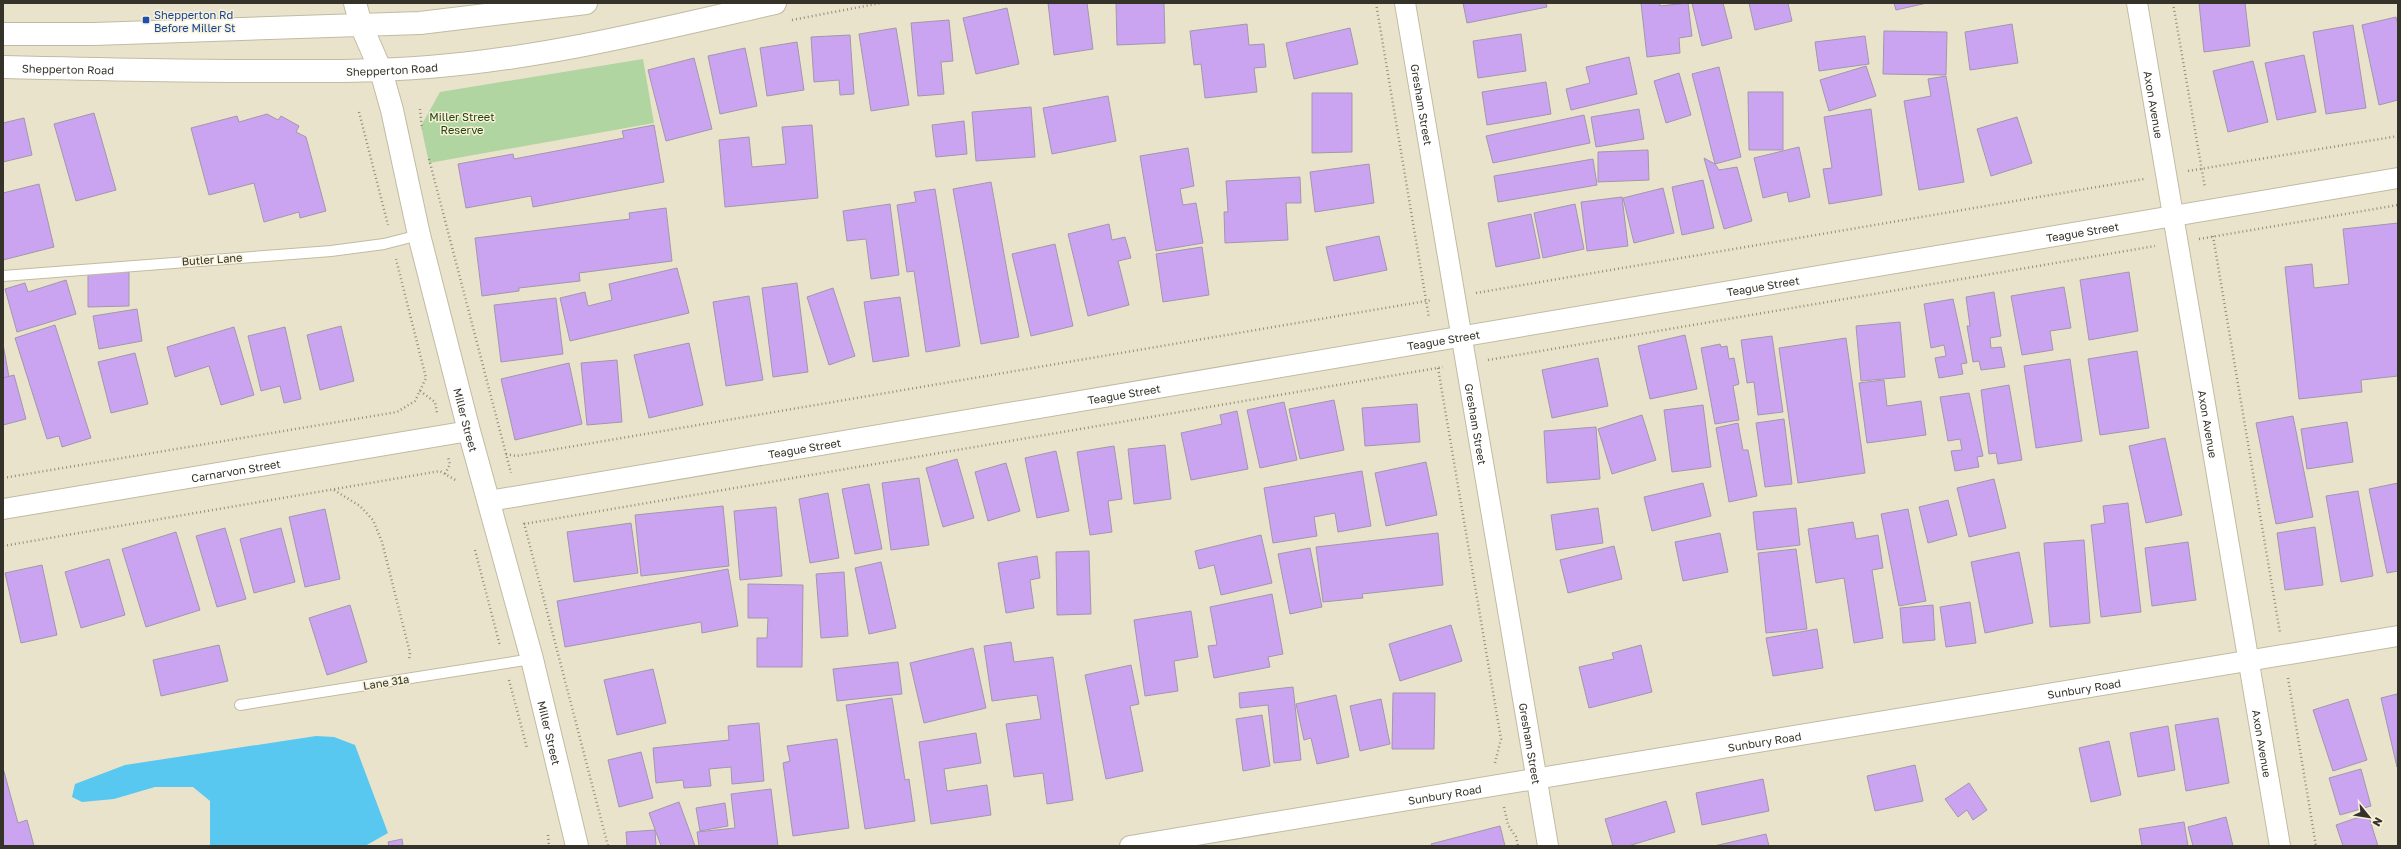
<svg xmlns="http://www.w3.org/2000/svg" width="2401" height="849" font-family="'Golos Text',sans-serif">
<rect width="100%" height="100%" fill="#eae3cb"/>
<!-- green -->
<polygon fill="#b0d5a1" points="643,59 654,123 429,163 421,126 440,92"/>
<!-- water -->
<polygon fill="#58c8f0" points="316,736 334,737 355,745 388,833 365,846 210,846 210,801 193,787 155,787 114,799 82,802 72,797 75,784 125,765"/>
<!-- building -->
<g fill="#cba4f1" stroke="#a197ad">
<polygon points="1048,3 1087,3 1093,49 1054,55"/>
<polygon points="1116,3 1164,3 1165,43 1117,45"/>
<polygon points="1463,3 1546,3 1547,7 1467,23"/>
<polygon points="1641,3 1660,3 1660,6 1688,3 1692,36 1679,38 1680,53 1647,57"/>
<polygon points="1692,3 1723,3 1732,38 1702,46"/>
<polygon points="1749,3 1788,3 1792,21 1755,30"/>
<polygon points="1894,3 1927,3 1896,10"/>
<polygon points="2199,3 2245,3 2250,46 2204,52"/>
<polygon points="1007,8 1019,64 976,74 963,18"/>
<polygon points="2396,17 2398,26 2398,100 2379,105 2362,25"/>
<polygon points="949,20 953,61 941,62 944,94 918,96 911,23"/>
<polygon points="1247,24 1249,45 1264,44 1266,67 1254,68 1257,92 1205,98 1201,64 1194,65 1190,31"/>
<polygon points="2012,24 2018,63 1970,70 1965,32"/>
<polygon points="2353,25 2366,108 2326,114 2313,32"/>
<polygon points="896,28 909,105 871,111 859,34"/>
<polygon points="1350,28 1358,64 1294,79 1286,43"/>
<polygon points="1884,31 1947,32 1946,75 1883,74"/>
<polygon points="1521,34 1526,71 1478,78 1473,41"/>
<polygon points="850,35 854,94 840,95 839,80 814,82 811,37"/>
<polygon points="1865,36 1869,64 1819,71 1815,42"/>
<polygon points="797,42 804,90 767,96 760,48"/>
<polygon points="745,48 757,106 720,114 708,56"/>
<polygon points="2304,55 2316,112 2277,120 2265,63"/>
<polygon points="1629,57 1637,94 1571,110 1566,89 1590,83 1586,67"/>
<polygon points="694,58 712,129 666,141 648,70"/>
<polygon points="2253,61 2268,122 2228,132 2213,71"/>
<polygon points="1866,66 1876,96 1829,111 1820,80"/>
<polygon points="1719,67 1741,157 1715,164 1692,74"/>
<polygon points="1679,73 1691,115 1666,123 1654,81"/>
<polygon points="1946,76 1964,182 1919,190 1904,101 1931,96 1928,79"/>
<polygon points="1546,82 1551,114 1487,125 1482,92"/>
<polygon points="1748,92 1783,92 1783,150 1749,150"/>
<polygon points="1312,93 1352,93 1352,152 1312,153"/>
<polygon points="1108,96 1116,141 1052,154 1043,108"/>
<polygon points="1031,107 1035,157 976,161 972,112"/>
<polygon points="1639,109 1644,139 1596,147 1591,117"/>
<polygon points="1871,109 1882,195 1829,204 1823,169 1832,168 1824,117"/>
<polygon points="94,113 116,190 76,201 54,124"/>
<polygon points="267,114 278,120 281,116 299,126 296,132 306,137 326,211 300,218 299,212 264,222 254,183 209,195 191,128 237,116 239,122"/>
<polygon points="1584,115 1590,143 1493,163 1486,136"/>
<polygon points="2017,117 2032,163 1991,176 1977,129"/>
<polygon points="24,118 32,155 3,162 3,123"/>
<polygon points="964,121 967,154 936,157 932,125"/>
<polygon points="654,125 664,182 533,207 531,196 466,208 458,164 513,154 514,159 577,147 624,138 622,131"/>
<polygon points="812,125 818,198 725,207 719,140 749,137 752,167 786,164 782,127"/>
<polygon points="1799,147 1810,197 1789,202 1787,192 1763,198 1754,158"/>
<polygon points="1188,148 1194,186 1180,189 1183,205 1196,203 1203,243 1156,251 1140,156"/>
<polygon points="1648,150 1649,180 1598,182 1598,152"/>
<polygon points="1704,158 1715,164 1719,170 1737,167 1752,221 1724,229"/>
<polygon points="1593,159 1597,185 1498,202 1494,176"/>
<polygon points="1369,164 1374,203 1315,212 1310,172"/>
<polygon points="1300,177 1301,203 1286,203 1288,240 1225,243 1224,212 1228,212 1226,181"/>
<polygon points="1703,180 1714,228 1682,235 1672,187"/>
<polygon points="991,182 1019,337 981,344 953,189"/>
<polygon points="39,184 54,247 3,260 3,193"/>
<polygon points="1663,188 1674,233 1634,243 1623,198"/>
<polygon points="935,189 960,346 926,352 914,271 907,272 897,205 916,202 914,192"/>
<polygon points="1622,197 1628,246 1587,251 1581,202"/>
<polygon points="890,204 899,275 871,279 866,239 847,241 843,211"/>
<polygon points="1575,204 1584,249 1543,258 1534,213"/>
<polygon points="666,208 672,261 579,273 580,281 519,288 519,291 482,296 475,238 630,219 629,213"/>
<polygon points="1531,214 1540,258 1496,267 1488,223"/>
<polygon points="2398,223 2398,376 2361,380 2362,392 2299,399 2285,267 2312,264 2314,288 2349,284 2343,229"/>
<polygon points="1109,224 1112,240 1125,237 1131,258 1118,261 1129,305 1088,316 1068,234"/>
<polygon points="1379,236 1387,270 1334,281 1326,247"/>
<polygon points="1055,244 1073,326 1031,336 1012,254"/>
<polygon points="1202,247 1209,295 1163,302 1156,254"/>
<polygon points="677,268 689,313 570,341 560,298 585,292 588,306 612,300 609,284"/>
<polygon points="88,272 129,272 129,306 88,307"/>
<polygon points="2129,272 2138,331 2089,340 2080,280"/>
<polygon points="66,280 76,314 17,332 5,289 25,283 28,292"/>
<polygon points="797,283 808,372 773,377 762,288"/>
<polygon points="2064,287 2071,328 2050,331 2053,350 2022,355 2011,296"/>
<polygon points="833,288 855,356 829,365 807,297"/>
<polygon points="1994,292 2001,336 1990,338 1991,348 2001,347 2005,367 1981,370 1979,361 1973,362 1967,326 1970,326 1966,297"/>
<polygon points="749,296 763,380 726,386 713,302"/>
<polygon points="900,297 909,356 873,362 864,302"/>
<polygon points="556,298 563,354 501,362 494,305"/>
<polygon points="1953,299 1967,363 1961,364 1963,374 1939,378 1935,358 1946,356 1944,345 1931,348 1924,304"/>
<polygon points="137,309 142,341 99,349 93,316"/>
<polygon points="1900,322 1905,377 1861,381 1856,326"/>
<polygon points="55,325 91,438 62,447 59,436 47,439 15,338"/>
<polygon points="341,326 354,381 320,390 307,335"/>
<polygon points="234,327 254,395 221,405 209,366 175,377 167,347"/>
<polygon points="285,327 301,399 284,403 280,386 261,391 248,336"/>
<polygon points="1685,335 1697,389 1650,399 1638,346"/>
<polygon points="1772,336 1783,412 1758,415 1754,382 1747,383 1741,340"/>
<polygon points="1846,338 1865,473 1798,483 1779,348"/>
<polygon points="689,343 703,405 649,418 634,355"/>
<polygon points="3,344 9,377 3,378"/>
<polygon points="1720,344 1721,347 1727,346 1729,359 1734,358 1739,384 1733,386 1739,420 1715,424 1701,348"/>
<polygon points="2137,351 2149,428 2100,435 2088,359"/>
<polygon points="135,353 148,404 111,413 98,362"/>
<polygon points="1598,358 1608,406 1552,418 1542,370"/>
<polygon points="2070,359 2082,441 2036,448 2024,366"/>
<polygon points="617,360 622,422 587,425 581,363"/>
<polygon points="569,363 582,424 515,440 501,379"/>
<polygon points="14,375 26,419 3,425 3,378"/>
<polygon points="1884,380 1887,406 1921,401 1926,435 1867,443 1859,383"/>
<polygon points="2009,385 2022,460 1998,464 1996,453 1989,454 1981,390"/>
<polygon points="1969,393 1983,456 1977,457 1979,467 1955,471 1951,451 1962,450 1960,439 1948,441 1940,397"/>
<polygon points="1334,400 1344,450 1300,459 1289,409"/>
<polygon points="1284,402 1297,460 1260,468 1247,410"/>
<polygon points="1417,404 1420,442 1365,446 1362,408"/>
<polygon points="1703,405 1711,467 1672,472 1664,410"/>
<polygon points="1237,411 1248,469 1191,480 1181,433 1222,424 1220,415"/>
<polygon points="1642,415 1656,460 1612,474 1598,429"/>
<polygon points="2293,416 2313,517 2276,524 2256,423"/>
<polygon points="1784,419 1792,484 1765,487 1756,423"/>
<polygon points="2347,422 2353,462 2307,469 2301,429"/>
<polygon points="1738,423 1743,450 1748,450 1757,496 1729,502 1716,428"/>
<polygon points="1596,427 1600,479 1547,483 1544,431"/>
<polygon points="2165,438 2182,515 2146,523 2129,446"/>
<polygon points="1165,445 1171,499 1134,504 1128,449"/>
<polygon points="1114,446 1122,499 1108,501 1112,532 1090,535 1077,452"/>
<polygon points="1056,451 1069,511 1037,518 1025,458"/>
<polygon points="957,459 974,518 943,527 926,468"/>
<polygon points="1426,462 1437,515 1386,526 1375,473"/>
<polygon points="1006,463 1020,511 988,521 975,472"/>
<polygon points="1362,471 1371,526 1338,532 1335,513 1314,517 1317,536 1273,543 1264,488"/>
<polygon points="919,478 929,545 891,550 882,483"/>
<polygon points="1994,479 2006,528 1969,537 1957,488"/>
<polygon points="1703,483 1711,516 1652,531 1644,497"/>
<polygon points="2398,483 2398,571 2387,573 2369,489"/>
<polygon points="869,484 882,549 855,554 842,489"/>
<polygon points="2358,491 2373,576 2341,582 2326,496"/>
<polygon points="828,493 839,558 810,563 799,499"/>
<polygon points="1948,500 1957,535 1928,543 1919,507"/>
<polygon points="2128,503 2141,612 2101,617 2091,525 2105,523 2103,506"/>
<polygon points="723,506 729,566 641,576 635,515"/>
<polygon points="776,507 782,576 740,580 734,511"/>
<polygon points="1598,508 1603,543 1556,550 1551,515"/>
<polygon points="1796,508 1800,545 1757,550 1753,512"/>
<polygon points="325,509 340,579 305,587 289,517"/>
<polygon points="1908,509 1926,601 1899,606 1881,514"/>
<polygon points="1853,522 1856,539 1878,535 1883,568 1872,570 1883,638 1854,643 1844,578 1816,583 1808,529"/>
<polygon points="631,523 638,573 574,582 567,532"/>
<polygon points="2315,527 2323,585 2285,590 2277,533"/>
<polygon points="225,528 246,599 217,607 196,536"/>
<polygon points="281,528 295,582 254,593 240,539"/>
<polygon points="176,532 200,610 146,627 122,549"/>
<polygon points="1438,533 1443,585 1362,594 1363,598 1323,602 1316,547"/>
<polygon points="1720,533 1728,572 1683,581 1675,542"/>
<polygon points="1261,535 1272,583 1221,595 1214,565 1199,569 1195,551"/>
<polygon points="2084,540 2090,623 2050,627 2044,543"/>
<polygon points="2188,542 2196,600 2152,606 2145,548"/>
<polygon points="1614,546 1622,579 1568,593 1560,560"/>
<polygon points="1310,548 1322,607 1290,614 1278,554"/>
<polygon points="1796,549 1807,629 1766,633 1758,553"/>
<polygon points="1089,551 1091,614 1057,615 1056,552"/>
<polygon points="2019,552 2033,623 1985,633 1971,562"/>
<polygon points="1037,556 1040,578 1030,580 1034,608 1006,613 998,563"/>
<polygon points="109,559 125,615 81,628 65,572"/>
<polygon points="881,562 896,628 869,634 855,568"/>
<polygon points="42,565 57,635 21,643 5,573"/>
<polygon points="728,569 738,626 702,633 701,622 565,647 557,601"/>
<polygon points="844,572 848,636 821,638 816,574"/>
<polygon points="748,584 803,585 802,667 757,667 757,638 767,638 768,618 748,618"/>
<polygon points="1272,594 1283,654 1268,657 1270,667 1214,678 1208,646 1217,645 1210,607"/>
<polygon points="1970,602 1976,643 1946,647 1940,607"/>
<polygon points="350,605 367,662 327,675 309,618"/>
<polygon points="1933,605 1935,640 1903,643 1900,608"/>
<polygon points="1191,611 1198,657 1174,661 1178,691 1145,696 1134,620"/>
<polygon points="1451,625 1462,661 1400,681 1389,644"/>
<polygon points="1817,629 1823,668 1773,676 1766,638"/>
<polygon points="1011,642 1014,662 1053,657 1073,800 1047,804 1043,773 1014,777 1006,724 1041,719 1037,695 992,701 984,646"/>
<polygon points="219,645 228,681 161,696 153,660"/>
<polygon points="1641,645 1652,692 1589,708 1579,667 1614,659 1612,653"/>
<polygon points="973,648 986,708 924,723 910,663"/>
<polygon points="898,662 902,694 837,701 833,669"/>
<polygon points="1131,665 1139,704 1130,706 1143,771 1106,779 1085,675"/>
<polygon points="653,669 666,723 617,735 604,680"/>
<polygon points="1293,687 1301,760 1274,763 1268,705 1240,708 1239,693"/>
<polygon points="1393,693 1435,693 1434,749 1392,749"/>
<polygon points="2397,694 2398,700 2397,767 2381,698"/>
<polygon points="1336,695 1349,757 1317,764 1311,738 1304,740 1296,704"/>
<polygon points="892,698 905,780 909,779 915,821 865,829 846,705"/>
<polygon points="1381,699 1390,744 1360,751 1350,706"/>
<polygon points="2348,699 2367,760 2333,771 2313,710"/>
<polygon points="1262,715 1270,766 1243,771 1236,719"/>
<polygon points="2218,718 2229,783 2186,791 2175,725"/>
<polygon points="759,723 764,781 732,784 731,767 709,769 711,786 684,788 683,780 656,783 653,748 729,740 728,726"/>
<polygon points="2168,726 2175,770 2138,777 2130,733"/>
<polygon points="976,733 981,763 944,769 947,791 987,785 991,815 931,824 919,742"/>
<polygon points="837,739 849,828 793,836 783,763 790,761 787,746"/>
<polygon points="2109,741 2121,795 2091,802 2079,748"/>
<polygon points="641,752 653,798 619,807 608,760"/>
<polygon points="1915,765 1923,801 1875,811 1867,776"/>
<polygon points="3,768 18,823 27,820 34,846 3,846"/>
<polygon points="2361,769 2371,806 2340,815 2329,778"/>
<polygon points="1763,779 1769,811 1702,825 1696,793"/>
<polygon points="1969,783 1987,810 1973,820 1967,810 1958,817 1945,799"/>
<polygon points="771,789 778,846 699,846 697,832 735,828 731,794"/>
<polygon points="1666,801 1675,832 1628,846 1613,846 1605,819"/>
<polygon points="679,802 695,846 661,846 649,813"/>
<polygon points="725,803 728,826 700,831 696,808"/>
<polygon points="2368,814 2378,846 2343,846 2336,825"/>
<polygon points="2226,817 2233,846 2193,846 2188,827"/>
<polygon points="2184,822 2188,846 2142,846 2139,829"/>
<polygon points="1500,826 1505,846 1432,846 1431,844"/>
<polygon points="655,830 656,846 627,846 626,832"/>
<polygon points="1766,834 1769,846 1714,846"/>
<polygon points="402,839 403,846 389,846 388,842"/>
</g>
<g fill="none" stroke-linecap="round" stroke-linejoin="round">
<defs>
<g id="lane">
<polyline points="3,276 331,251 384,244 419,235"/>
<polyline points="240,705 532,659"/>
</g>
<g id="street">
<path id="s1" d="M 1405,3 L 1548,846"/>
<path id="s2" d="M 2137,3 L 2280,846"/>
<path id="s3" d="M 489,501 L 2398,178"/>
<path id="s4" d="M 3,509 L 469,431"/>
<path id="s5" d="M 1130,846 L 2398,636"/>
</g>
<g id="secondary">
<path id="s6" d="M 355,3 L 361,25 L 381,71 L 392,110 L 419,235 L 469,431 L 532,659 L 577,846"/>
</g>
<g id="highway">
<polyline points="3,34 94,34 420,23 586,3"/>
<path id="s7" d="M 3,67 C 86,69 170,71 253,71 C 312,71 370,72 429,67 C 545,58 661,29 775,3"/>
</g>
</defs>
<!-- lane casing -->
<use href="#lane" stroke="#c1bba3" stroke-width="12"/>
<!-- street casing -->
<use href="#street" stroke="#c1bba3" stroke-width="22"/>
<!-- secondary casing -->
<use href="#secondary" stroke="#c1bba3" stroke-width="24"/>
<!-- highway casing -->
<use href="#highway" stroke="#c1bba3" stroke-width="24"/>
<!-- path -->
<g stroke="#928d7c" stroke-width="2.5" stroke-dasharray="1 3" stroke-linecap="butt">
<polyline points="1376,3 1429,318"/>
<polyline points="2173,3 2205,188"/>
<polyline points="792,20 881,3"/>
<polyline points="420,109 422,129"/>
<polyline points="359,112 388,225"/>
<polyline points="429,159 511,473"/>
<polyline points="2188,171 2398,136"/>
<polyline points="2213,236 2280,633"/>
<polyline points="2199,239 2398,205"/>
<polyline points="1476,293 2144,179"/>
<polyline points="1488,360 2155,246"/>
<polyline points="1438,368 1501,739 1495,763"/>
<polyline points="420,391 435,402 437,413"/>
<polyline points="506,454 516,456 1432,300"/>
<polyline points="445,474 450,464 448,457"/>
<polyline points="3,478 397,412 415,401 426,378 396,259"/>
<polyline points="334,490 360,506 373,520 382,542 410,653 409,660"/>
<polyline points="524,523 608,846"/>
<polyline points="524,524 1443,367"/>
<polyline points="3,546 440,471 457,481"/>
<polyline points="475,550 500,646"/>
<polyline points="2288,678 2316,846"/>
<polyline points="509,680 527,748"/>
<polyline points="1504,807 1508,825 1516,837 1518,846"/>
<polyline points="548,835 549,846"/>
</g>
<!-- lane -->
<use href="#lane" stroke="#fff" stroke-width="10"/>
<!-- street -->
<use href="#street" stroke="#fff" stroke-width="20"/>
<!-- secondary -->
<use href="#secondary" stroke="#fff" stroke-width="22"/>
<!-- highway -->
<use href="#highway" stroke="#fff" stroke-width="22"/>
</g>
<!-- markers -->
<rect fill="#1a4fb4" stroke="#f7f1d8" stroke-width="1.5" x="142" y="16" width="8" height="8" rx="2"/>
<g text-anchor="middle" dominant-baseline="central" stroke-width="3" stroke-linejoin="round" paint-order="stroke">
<!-- transit labels -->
<g font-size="11" fill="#164399" stroke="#f7f1d8" text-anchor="start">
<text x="154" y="14">Shepperton Rd<tspan x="154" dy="13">Before Miller St</tspan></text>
</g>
<!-- street labels -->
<g font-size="11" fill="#353229" stroke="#f7f1d8">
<text stroke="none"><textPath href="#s7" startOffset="65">Shepperton Road</textPath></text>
<text stroke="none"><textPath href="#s7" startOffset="389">Shepperton Road</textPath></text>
<text stroke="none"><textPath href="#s1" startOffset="103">Gresham Street</textPath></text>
<text stroke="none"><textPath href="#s2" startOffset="103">Axon Avenue</textPath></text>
<text stroke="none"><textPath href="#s3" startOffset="1616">Teague Street</textPath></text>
<text transform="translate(212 259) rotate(-4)">Butler Lane</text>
<text stroke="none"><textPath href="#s3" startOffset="1292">Teague Street</textPath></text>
<text stroke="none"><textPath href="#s3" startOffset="968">Teague Street</textPath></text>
<text stroke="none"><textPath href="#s3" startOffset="644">Teague Street</textPath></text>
<text stroke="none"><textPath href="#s6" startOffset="432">Miller Street</textPath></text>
<text stroke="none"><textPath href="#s2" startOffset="427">Axon Avenue</textPath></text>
<text stroke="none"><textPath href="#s1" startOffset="427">Gresham Street</textPath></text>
<text stroke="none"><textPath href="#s3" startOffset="320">Teague Street</textPath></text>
<text stroke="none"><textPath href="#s4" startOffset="236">Carnarvon Street</textPath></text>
<text transform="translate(386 682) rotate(-9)">Lane 31a</text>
<text stroke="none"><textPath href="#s5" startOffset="967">Sunbury Road</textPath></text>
<text stroke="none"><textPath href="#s6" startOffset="756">Miller Street</textPath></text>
<text stroke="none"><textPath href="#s5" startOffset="643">Sunbury Road</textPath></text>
<text stroke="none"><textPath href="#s1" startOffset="751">Gresham Street</textPath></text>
<text stroke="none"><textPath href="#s2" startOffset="751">Axon Avenue</textPath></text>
<text stroke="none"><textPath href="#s5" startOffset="319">Sunbury Road</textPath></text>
</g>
<!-- park labels -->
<g font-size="11" fill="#20410e" stroke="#f7f1d8">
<text x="462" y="116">Miller Street<tspan x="462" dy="13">Reserve</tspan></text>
</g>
</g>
<!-- border -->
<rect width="2401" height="849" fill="none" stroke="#353229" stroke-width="8"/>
<!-- north arrow -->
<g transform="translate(2369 817) rotate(120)" stroke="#f7f1d8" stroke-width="3" paint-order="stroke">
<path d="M0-3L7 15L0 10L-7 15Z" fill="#353229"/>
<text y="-6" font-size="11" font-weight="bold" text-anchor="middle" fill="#353229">N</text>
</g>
</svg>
